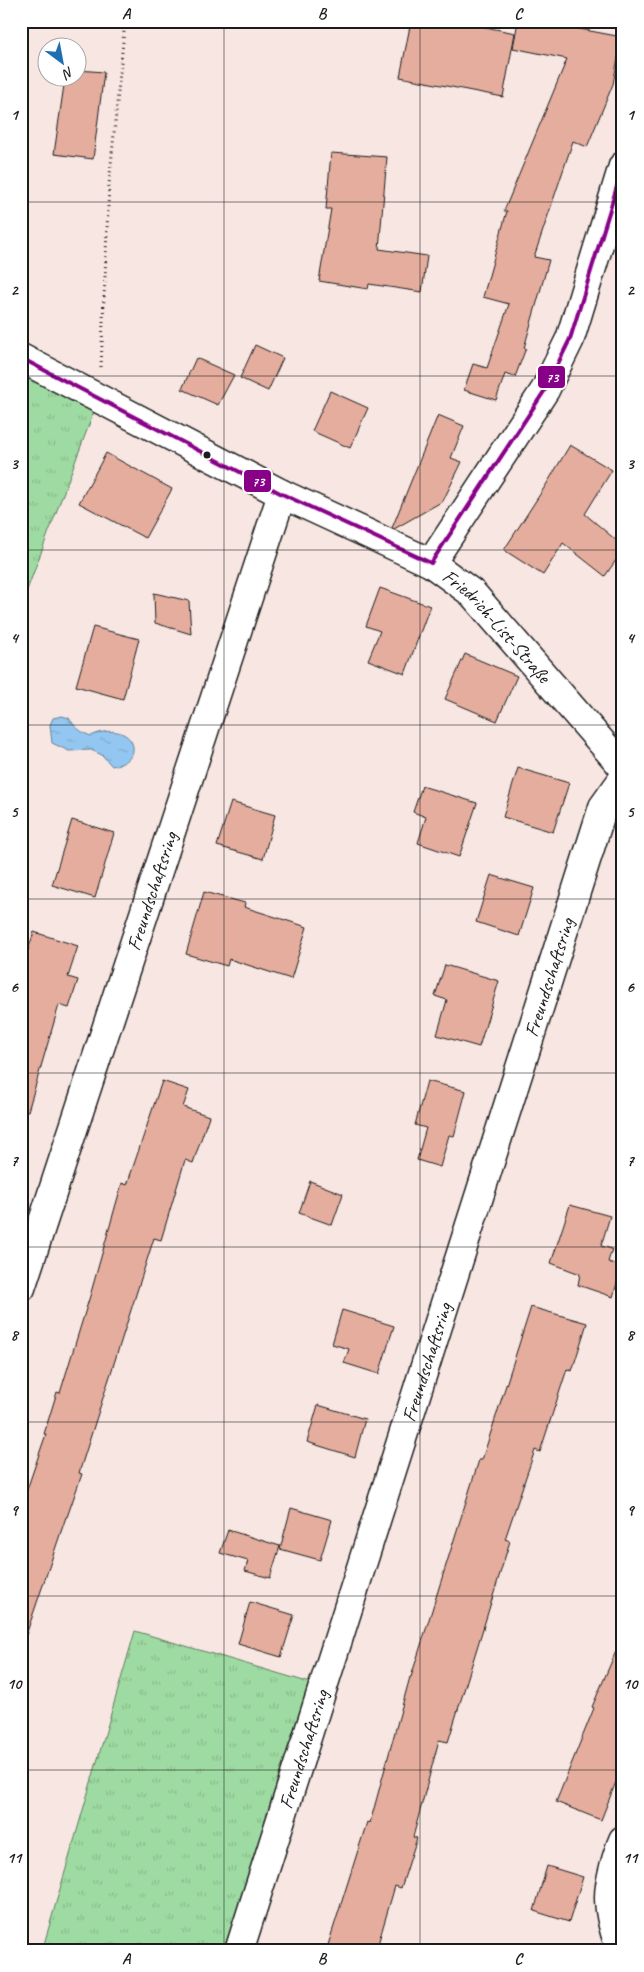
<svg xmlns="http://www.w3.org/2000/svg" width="644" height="1972" font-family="Caveat,sans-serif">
<defs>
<pattern id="grass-tufts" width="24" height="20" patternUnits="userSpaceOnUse" patternTransform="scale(1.25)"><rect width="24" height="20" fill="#9edba2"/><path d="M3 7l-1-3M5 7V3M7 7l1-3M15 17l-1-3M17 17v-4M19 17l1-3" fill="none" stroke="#88bb8b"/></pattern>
<pattern id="water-ripples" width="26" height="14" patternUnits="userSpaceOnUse" patternTransform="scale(1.25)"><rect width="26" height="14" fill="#93c6f0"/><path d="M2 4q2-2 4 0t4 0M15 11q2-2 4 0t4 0" fill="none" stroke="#7eaacd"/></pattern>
</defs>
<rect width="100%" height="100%" fill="#f7e6e2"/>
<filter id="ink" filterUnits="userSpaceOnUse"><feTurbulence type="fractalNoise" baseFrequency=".02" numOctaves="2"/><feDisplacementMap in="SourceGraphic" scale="10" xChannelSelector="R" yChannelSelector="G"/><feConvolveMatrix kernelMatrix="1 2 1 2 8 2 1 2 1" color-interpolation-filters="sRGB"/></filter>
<g filter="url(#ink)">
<!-- grass -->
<g fill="url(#grass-tufts)" stroke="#5d7c5f">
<polygon points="21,358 99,398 21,606"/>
<polygon points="135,1631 324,1687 239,1951 42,1951"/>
</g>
<!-- water -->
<path fill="url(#water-ripples)" stroke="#63829b" d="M 62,716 L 69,718 C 75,727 80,732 91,736 C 133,717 150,761 112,766 L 102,755 L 91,750 L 69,751 L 52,743 L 50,725 L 53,718 Z"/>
<!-- building -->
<g fill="#e5ad9e" stroke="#1c1c1c">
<polygon points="411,21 456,21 515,33 503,97 400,77"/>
<polygon points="518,21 537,21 622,37 613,84 587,147 573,141 534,257 549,260 524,348 526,348 515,377 505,374 496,400 464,390 473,364 487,368 509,304 483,297 507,211 504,211 567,59 513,48"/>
<polygon points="78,70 104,72 93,159 54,154 65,78 78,78"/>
<polygon points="331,153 387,157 379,249 427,256 422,292 369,284 368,289 319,281 331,209 326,209"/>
<polygon points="255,345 283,358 268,391 240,378"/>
<polygon points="196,358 234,375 218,405 182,389"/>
<polygon points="330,391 368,408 350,448 312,431"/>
<polygon points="438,415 464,426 451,458 462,462 443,501 394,529 392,528"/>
<polygon points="570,445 612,470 585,514 623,546 623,550 605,576 563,543 543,575 504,550 546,485"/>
<polygon points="106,453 172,489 145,538 79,503"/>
<polygon points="380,588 430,606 405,674 368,660 380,631 366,626"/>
<polygon points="154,593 189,601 191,634 155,623"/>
<polygon points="93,627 139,639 123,699 76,686"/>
<polygon points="465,654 517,676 497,721 445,699"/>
<polygon points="518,768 569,783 553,832 503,817"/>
<polygon points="422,786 477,803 459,857 418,843 426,817 413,812"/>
<polygon points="231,802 275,815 263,859 217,846"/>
<polygon points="72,820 114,833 95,898 52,885"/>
<polygon points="491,875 534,888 519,936 476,922"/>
<polygon points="204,892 245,903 244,907 307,927 291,979 229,959 227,966 186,954"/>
<polygon points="34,932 78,946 68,977 78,980 69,1008 59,1005 28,1111 21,1110 21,972"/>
<polygon points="445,965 499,981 479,1047 437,1035 447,1000 435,996"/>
<polygon points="162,1081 189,1090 183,1107 209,1116 193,1163 185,1160 161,1240 154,1238 79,1473 82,1474 67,1517 66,1517 26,1635 21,1635 21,1507 46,1434 44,1434 57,1392 60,1393 90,1296 122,1183 127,1185"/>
<polygon points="427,1081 466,1091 454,1136 449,1135 440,1167 417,1160 426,1128 415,1125"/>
<polygon points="310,1181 343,1194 332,1225 299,1213"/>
<polygon points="570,1205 610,1216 601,1246 612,1249 608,1262 622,1266 613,1297 578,1285 580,1274 551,1263"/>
<polygon points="531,1307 587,1323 572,1371 567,1369 540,1452 535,1450 505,1539 510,1541 448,1742 439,1740 413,1837 417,1838 401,1888 395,1886 376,1951 347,1951 328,1945 367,1822 370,1823 410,1677 411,1677 479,1460 482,1460"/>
<polygon points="342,1310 394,1326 379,1374 344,1363 349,1349 332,1344"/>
<polygon points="318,1405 365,1419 355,1457 307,1442"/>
<polygon points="291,1508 332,1520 320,1560 280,1549"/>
<polygon points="228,1530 280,1546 270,1578 245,1571 248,1561 220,1553"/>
<polygon points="250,1602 294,1615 281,1657 238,1644"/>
<polygon points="623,1635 623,1764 601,1820 556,1802 594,1708 592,1707"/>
<polygon points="547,1866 583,1877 569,1922 534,1911"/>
</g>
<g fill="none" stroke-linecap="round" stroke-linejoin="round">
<defs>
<g id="minor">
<polyline points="431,563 545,390 570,339 623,166"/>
<path id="s1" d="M 21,1288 L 282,494"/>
<path id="s2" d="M 239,1951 L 603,807 L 623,779"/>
<path d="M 622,1951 C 615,1937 609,1913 609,1897 C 609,1882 617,1854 623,1840"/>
</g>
<g id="tertiary">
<path id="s3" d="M 21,358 L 282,494 L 431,563 L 472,593 L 623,767"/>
</g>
</defs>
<!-- minor casing -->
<use href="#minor" stroke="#1c1c1c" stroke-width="31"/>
<!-- tertiary casing -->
<use href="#tertiary" stroke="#1c1c1c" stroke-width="31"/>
<!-- path -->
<polyline stroke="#1c1c1c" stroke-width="3" stroke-dasharray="1 4" stroke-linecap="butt" points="101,367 109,185 125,21"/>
<!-- minor -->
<use href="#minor" stroke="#fff" stroke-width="28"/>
<!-- tertiary -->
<use href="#tertiary" stroke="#fff" stroke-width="28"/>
<defs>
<g id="bus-1">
<polyline points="21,358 282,494 431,563"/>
<polyline points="431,563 545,390 570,339 623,167"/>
</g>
</defs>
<!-- bus-1 casing -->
<use href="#bus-1" stroke="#fff" stroke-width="8"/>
<!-- bus-1 -->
<use href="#bus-1" stroke="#808" stroke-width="4"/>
</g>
</g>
<!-- grid -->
<path fill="none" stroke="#1c1c1c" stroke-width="1" stroke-opacity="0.55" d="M 224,21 L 224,1951M 420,21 L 420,1951M 21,202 L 623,202M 21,376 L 623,376M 21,550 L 623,550M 21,725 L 623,725M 21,899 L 623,899M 21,1073 L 623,1073M 21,1247 L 623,1247M 21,1422 L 623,1422M 21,1596 L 623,1596M 21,1770 L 623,1770"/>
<!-- markers -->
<circle fill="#1c1c1c" stroke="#fff" stroke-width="2" cx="207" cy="455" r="4.5"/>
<g text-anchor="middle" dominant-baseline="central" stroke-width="4.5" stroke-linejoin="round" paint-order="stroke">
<!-- street labels -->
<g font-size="20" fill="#1c1c1c" stroke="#fff">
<text stroke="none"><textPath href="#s3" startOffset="550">Friedrich-List-Straße</textPath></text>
<text stroke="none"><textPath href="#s1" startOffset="418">Freundschaftsring</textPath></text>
<text stroke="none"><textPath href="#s2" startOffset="1022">Freundschaftsring</textPath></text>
<text stroke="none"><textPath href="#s2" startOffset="618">Freundschaftsring</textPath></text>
<text stroke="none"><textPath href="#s2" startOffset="212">Freundschaftsring</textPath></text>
</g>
</g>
<g stroke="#fff" stroke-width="2">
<rect x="537" y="365" width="29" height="24" rx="5" fill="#808"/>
<rect x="243" y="469" width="29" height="24" rx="5" fill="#808"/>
</g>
<g font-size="14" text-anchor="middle" font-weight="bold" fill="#fff">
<text x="552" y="382">73</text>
<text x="258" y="486">73</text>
</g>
<!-- margin -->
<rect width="644" height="1972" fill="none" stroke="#fff" stroke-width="55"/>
<!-- north arrow -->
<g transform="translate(62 62) rotate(148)"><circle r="24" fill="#ffffff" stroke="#a4a4a4"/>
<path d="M0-4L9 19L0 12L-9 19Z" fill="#1f6fb2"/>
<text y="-8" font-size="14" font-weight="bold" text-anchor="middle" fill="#1c1c1c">N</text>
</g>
<rect x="28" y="28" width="588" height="1916" fill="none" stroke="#1c1c1c" stroke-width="2"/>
<g font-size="16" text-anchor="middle" font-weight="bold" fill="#1c1c1c">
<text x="126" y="19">A</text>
<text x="322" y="19">B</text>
<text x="518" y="19">C</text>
<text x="14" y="120">1</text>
<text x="630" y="120">1</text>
<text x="14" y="295">2</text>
<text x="630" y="295">2</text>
<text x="14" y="469">3</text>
<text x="630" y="469">3</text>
<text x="14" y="643">4</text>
<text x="630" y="643">4</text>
<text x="14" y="817">5</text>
<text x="630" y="817">5</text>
<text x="14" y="992">6</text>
<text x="630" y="992">6</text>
<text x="14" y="1166">7</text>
<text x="630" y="1166">7</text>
<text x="14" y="1340">8</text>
<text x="630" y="1340">8</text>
<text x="14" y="1515">9</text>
<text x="630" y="1515">9</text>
<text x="14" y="1689">10</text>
<text x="630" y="1689">10</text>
<text x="14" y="1863">11</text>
<text x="630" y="1863">11</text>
<text x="126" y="1964">A</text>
<text x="322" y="1964">B</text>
<text x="518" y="1964">C</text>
</g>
</svg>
